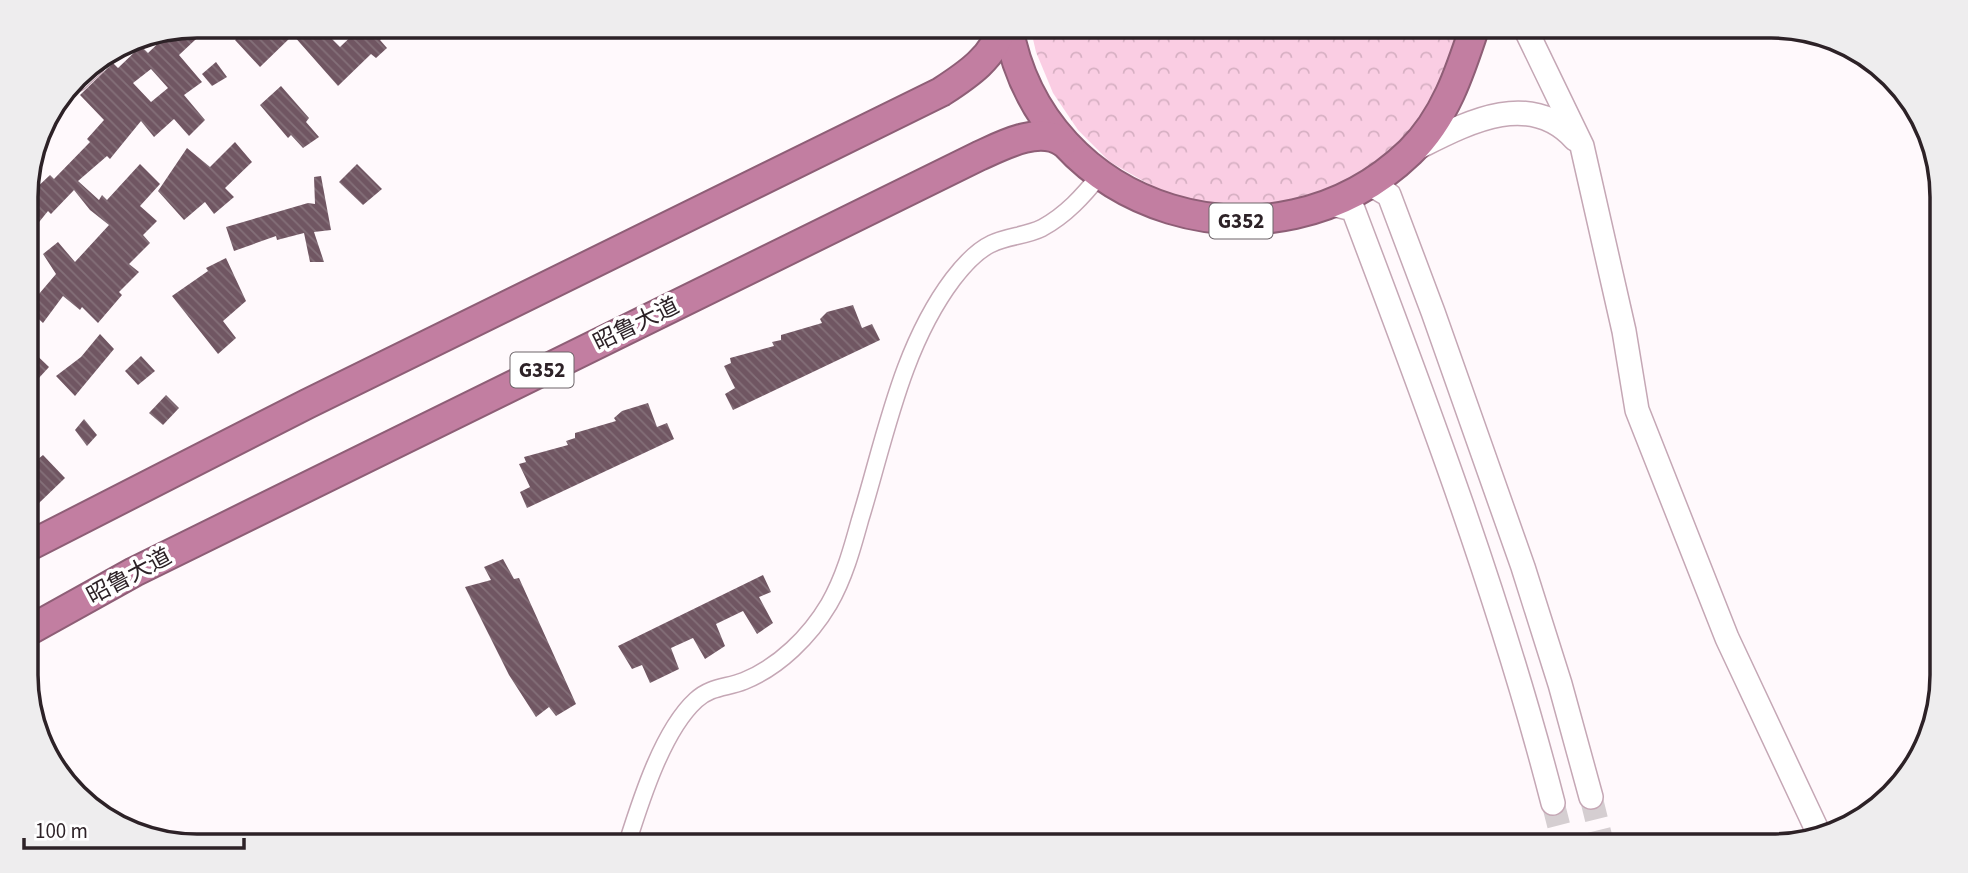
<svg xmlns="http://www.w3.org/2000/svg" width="1968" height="873" font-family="'Source Sans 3','Noto Sans SC',sans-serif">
<defs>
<pattern id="park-crowns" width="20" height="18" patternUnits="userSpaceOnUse" patternTransform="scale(1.75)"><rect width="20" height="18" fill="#facde3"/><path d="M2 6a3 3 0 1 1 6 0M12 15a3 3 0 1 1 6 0" fill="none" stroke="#d7b0c3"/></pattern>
<pattern id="building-back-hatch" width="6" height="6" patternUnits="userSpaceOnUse" patternTransform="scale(1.75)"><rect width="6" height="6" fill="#705662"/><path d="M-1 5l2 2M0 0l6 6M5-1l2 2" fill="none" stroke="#847079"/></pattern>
</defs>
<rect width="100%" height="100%" fill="#fff9fc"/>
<!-- park -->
<polygon fill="url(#park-crowns)" points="1030,26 1465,26 1463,38 1413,136 1342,189 1255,210 1168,195 1110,162 1078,130 1053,93 1036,52"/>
<!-- building -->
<g fill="url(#building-back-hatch)" fill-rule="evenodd">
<path d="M 198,26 L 210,26 L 179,55 L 202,82 L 184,95 L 205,120 L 189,136 L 174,119 L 154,137 L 141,121 L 110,159 L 107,156 L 78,181 L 99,200 L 102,195 L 107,200 L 140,164 L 160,184 L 140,206 L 157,221 L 143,235 L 150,243 L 129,264 L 139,272 L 119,292 L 122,295 L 98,323 L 82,307 L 80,310 L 63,296 L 43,323 L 27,308 L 56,274 L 43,254 L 58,242 L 75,262 L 109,225 L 90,210 L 74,190 L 51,214 L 48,211 L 27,237 L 27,205 L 34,196 L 31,193 L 50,175 L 54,179 L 90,142 L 87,139 L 104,120 L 80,95 L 113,63 L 118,68 L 141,46 L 148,53 L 170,32 ZM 151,69 L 168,88 L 151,102 L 133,83 Z"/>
<polygon points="251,26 319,26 340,47 362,26 394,26 380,40 387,48 376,58 371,54 338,86 293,35 260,67 235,40"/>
<polygon points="216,62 227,77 212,86 202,74"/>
<polygon points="281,86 309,118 306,122 319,137 303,148 291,135 288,138 260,105"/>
<polygon points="235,142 252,162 225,188 234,197 214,214 205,202 184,220 158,191 187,148 210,167"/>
<polygon points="357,164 382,189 363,205 339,182"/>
<polygon points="321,176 331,230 314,232 324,262 310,262 304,233 277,240 276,236 234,251 226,227 308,203 315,204 314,177"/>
<polygon points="226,258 246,301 223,321 236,338 218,354 172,296 208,271 206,268"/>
<polygon points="853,305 862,328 872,324 880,340 733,410 725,394 735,388 724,366 731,363 730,358 774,346 772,342 781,340 781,335 822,323 820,319 827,312"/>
<polygon points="100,334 114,349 75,396 56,376 81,357"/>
<polygon points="27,346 49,367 27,391"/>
<polygon points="141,356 155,371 138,385 125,371"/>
<polygon points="166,395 179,408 163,425 149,413"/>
<polygon points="648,403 657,427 667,423 674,439 527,508 520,492 530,487 519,464 526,462 524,457 568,445 566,441 575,438 575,433 616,421 614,418 622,411"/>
<polygon points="84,419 97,435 87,446 75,430"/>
<polygon points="43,455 65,478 38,504 27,494 27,468"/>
<polygon points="503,559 514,579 519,578 576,704 556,716 549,707 536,717 509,675 465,587 491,580 484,567"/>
<polygon points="763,575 771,592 759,597 773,623 757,634 743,611 716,624 725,646 705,659 693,638 671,648 679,669 650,683 642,665 632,669 618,646"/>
</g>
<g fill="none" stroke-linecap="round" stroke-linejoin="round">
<!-- secondary-tunnel -->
<g stroke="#d5ced1" stroke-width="23" stroke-dasharray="23 11" stroke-linecap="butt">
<polyline points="1591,797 1603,846"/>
<polyline points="1553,803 1564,846"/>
</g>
<defs>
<path id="street" d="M 626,847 C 640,803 662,731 696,700 C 711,686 727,688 744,681 C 779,667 810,636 829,604 C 844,578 852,549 860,520 C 885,439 901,348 953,279 C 963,266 976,251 991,244 C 1007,236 1026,236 1042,228 C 1066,215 1083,196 1100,175"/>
<g id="secondary">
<polyline points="1524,26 1582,146 1624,331 1637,410 1727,638 1819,834"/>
<polyline points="77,79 93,64"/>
<path d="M 1415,149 C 1465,124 1529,88 1575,139"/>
<polyline points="1370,184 1389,195 1433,312 1523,567 1560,684 1591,797"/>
<path d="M 1332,204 L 1353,209 C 1427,404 1501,601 1553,803"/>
</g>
<g id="highway">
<path d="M 1008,26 C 1041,215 1274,283 1410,152 C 1445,118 1460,72 1475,26"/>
<path d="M 27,547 L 307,404 L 941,92 C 964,77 997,56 1001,26"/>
<path d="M 28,631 L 134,572 L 979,156 C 1003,145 1039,126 1063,142"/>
</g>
</defs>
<!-- street casing -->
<use href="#street" stroke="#c5a7b5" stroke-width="19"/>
<!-- secondary casing -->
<use href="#secondary" stroke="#c5a7b5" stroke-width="26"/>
<!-- highway casing -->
<use href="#highway" stroke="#8e5e76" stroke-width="32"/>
<!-- street -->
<use href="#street" stroke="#fff" stroke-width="16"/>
<!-- secondary -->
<use href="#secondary" stroke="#fff" stroke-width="23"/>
<!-- highway -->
<use href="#highway" stroke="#c27ea1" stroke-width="28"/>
</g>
<g text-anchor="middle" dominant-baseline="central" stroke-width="7" stroke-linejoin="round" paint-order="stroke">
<!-- shield labels -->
<g fill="#fff" stroke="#6c6468" stroke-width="2">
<rect x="1209.5" y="203.5" width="63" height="35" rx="5"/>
<rect x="510.5" y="352.5" width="63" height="35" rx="5"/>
</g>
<g font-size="21" font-weight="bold" fill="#2d2227">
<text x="1241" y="221">G352</text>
<text x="542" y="370">G352</text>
</g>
<!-- street labels -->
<g font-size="23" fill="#2d2227" stroke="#fff">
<text transform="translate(636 324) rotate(-26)">昭鲁大道</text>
<text transform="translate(129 576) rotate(-28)">昭鲁大道</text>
</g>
</g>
<!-- crop -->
<path d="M0 0H1968V873H0ZM197 38H1771A159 159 0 0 1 1930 197V675A159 159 0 0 1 1771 834H197A159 159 0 0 1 38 675V197A159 159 0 0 1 197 38Z" fill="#eeedee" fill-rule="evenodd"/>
<path fill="none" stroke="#2d2227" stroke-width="3.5" d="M197 38H1771A159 159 0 0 1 1930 197V675A159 159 0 0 1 1771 834H197A159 159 0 0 1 38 675V197A159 159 0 0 1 197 38Z"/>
<!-- scale -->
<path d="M24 838v10h220v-10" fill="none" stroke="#2d2227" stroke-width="3.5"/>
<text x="35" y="838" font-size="21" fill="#2d2227" stroke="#ffffff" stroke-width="5" paint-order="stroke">100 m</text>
</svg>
